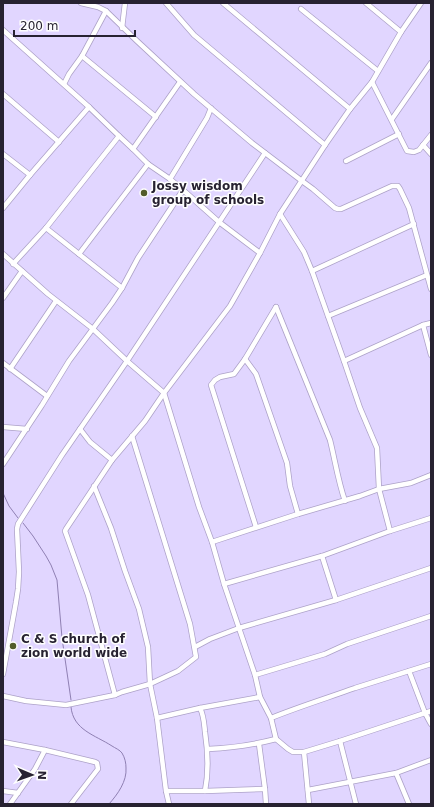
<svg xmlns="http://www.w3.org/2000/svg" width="434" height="807" font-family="'DejaVu Sans',sans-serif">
<rect width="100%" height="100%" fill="#e1d6ff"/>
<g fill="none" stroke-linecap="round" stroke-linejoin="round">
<!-- stream -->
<g stroke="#8f80b3" stroke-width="1">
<polyline points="3,493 9,506 18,518"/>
<polyline points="23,523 33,536 46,556 51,565 57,580 62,638 71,700"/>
<path d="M 71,707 C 73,730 95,735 112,746 C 115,748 120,750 122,753 C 125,758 126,763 126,768 C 127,781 118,794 109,804"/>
</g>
<defs>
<g id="minor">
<polyline points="81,3 98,7 106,11 137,41 194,94 252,143 302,181 313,189 335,208 338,209 341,209 392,186 398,186 400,189 409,208 431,289"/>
<polyline points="166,3 194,35 325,145"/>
<polyline points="223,3 350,109"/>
<polyline points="366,3 401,32"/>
<polyline points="301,9 378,71"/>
<polyline points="122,28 125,3"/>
<polyline points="3,30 89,107 119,136 133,149 148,164 170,179 183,190 219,222 260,253"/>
<polyline points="82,56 156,117"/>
<polyline points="372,82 407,151 414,152 419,150 431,135"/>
<polyline points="64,84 69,74 82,56 106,11"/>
<polyline points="3,94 59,142"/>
<polyline points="392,119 431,63"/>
<polyline points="423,145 431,154"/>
<polyline points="133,149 180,82"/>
<polyline points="3,154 30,175"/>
<polyline points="346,161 399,134"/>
<polyline points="170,179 207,118 211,108"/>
<polyline points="3,208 30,175 89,107"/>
<polyline points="280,214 304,252 312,271 344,361 360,408 377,448 379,489 390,531"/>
<polyline points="46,228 122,288"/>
<polyline points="3,254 48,294 93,329 127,361 164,393 199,507 212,542 298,514 360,496 379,489 411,483 431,475"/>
<polyline points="79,254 148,164"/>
<polyline points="13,264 46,228 119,136"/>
<polyline points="312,271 414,224"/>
<polyline points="3,298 22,271"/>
<path d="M 276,307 L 330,440 C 335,460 338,481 345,501"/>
<polyline points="328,316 427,275"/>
<polyline points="431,323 423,325 431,355"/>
<polyline points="245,359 256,374 287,463 290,486 298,514"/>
<polyline points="344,361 423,325"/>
<polyline points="3,363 47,396"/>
<polyline points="10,369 56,301"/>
<polyline points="3,427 27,429"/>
<polyline points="80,429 90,442 112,460"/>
<polyline points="3,464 42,405 69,361 112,303 122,288 138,258 183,190"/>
<polyline points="94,486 111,528 125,571 139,609 148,647 150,684 157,718 166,791 169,804"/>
<polyline points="256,527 211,385 215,380 220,377 234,374 245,359 276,307"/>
<polyline points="212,542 224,584 255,675"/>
<polyline points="322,556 336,600"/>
<polyline points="224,584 322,556 390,531 431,518"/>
<polyline points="431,616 347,644 325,654 255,675 260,697 271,718 276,739 288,749 293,752 304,752 340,741 431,711"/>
<polyline points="195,647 210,639 239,628 336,600 431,568"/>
<polyline points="409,671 425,713 431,724"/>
<polyline points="3,674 16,602 18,589 19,572 17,529 18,524 62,455 127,361 265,153"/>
<polyline points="115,695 88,595 65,531 66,529 112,460 145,421 164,393 230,306 260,253 280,214 325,145 350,109 372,82 401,32 421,3"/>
<polyline points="3,696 26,701 66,705 115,695 122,692 150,684 178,671 196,657 190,624 132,436"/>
<polyline points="157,718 200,708 260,697"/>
<path d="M 271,718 C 298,707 327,698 355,688 C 380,680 405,672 431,664"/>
<polyline points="340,741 356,804"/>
<polyline points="3,742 45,750 95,762 97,763 98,769 71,804"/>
<polyline points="259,744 265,789 266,804"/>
<path d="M 208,749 C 231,748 253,745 276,739"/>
<polyline points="304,752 309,804"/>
<polyline points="396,773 409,804"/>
<polyline points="308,790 396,773 431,760"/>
<polyline points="3,791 18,793"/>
<path d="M 166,791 L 205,791 C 209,771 208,752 205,732 C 204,723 204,716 200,708"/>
<polyline points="205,791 265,789"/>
<polyline points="10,804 35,769 45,750"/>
</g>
</defs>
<!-- minor casing -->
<use href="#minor" stroke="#ada2c8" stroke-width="6"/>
<!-- minor -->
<use href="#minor" stroke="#fff" stroke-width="4.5"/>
</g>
<!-- markers -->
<g fill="#535c2b" stroke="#fefefe" stroke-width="1.5">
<circle cx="144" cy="193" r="4"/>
<circle cx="13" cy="646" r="4"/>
</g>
<g text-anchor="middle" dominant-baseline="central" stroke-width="3" stroke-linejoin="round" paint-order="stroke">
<!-- poi labels -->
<g font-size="12" font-weight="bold" fill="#272231" stroke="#fefefe" text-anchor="start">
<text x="152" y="186">Jossy wisdom<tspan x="152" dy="14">group of schools</tspan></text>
<text x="21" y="639">C &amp; S church of<tspan x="21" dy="14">zion world wide</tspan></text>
</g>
</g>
<!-- border -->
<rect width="434" height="807" fill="none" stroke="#272231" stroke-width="8"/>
<!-- north arrow -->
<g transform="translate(32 775) rotate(92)" stroke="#fefefe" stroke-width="3" paint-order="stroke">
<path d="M0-3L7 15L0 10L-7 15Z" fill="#272231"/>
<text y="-6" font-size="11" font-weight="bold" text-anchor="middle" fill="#272231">N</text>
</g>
<!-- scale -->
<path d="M14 30v6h121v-6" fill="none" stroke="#272231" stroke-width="2"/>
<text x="20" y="30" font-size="12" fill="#272231" stroke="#fefefe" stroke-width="3" paint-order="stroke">200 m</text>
</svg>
